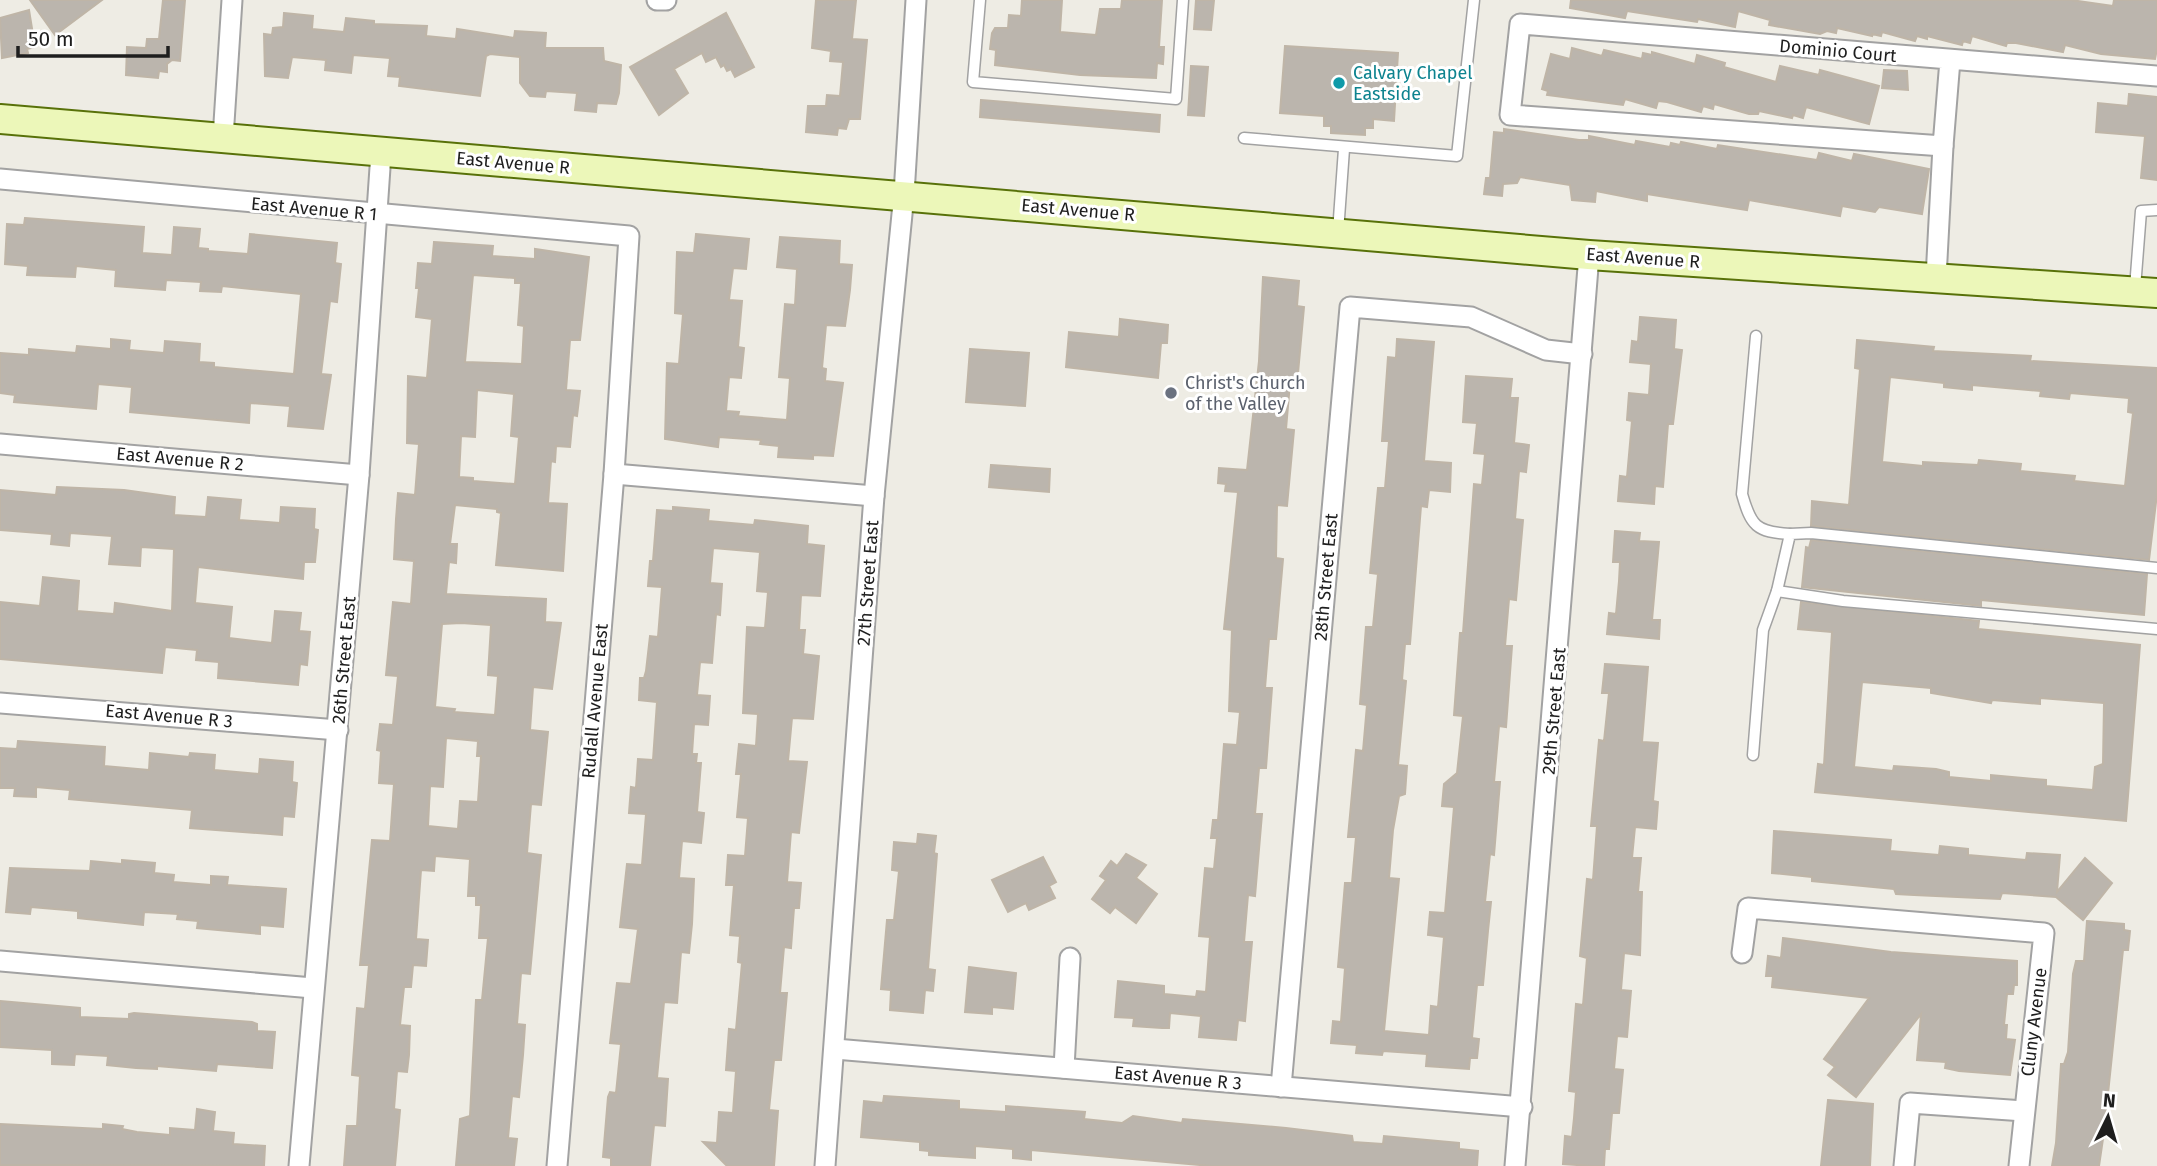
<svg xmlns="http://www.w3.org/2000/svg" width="2157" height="1166" font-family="'Fira Sans',sans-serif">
<rect width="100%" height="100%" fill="#eeece4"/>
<!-- building -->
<g fill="#bbb5ad" stroke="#bfb5a7" stroke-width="2" fill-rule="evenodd">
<polygon points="30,0 102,0 55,35"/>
<polygon points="163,0 185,0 180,61 172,60 167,64 167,72 159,71 158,78 126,75 127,47 146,48 147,39 159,39"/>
<polygon points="816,0 856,0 852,39 867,40 860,119 849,119 846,129 838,128 837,135 806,132 808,106 826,106 827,95 840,96 843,62 830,61 831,51 812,48"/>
<polygon points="1022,0 1062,0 1060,32 1096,35 1100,9 1121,9 1122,0 1162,0 1159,47 1164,47 1163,64 1157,63 1156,78 1080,75 995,65 996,50 990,49 992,33 995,28 1008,28 1009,15 1021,16"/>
<polygon points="1196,0 1214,0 1211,30 1194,29"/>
<polygon points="1571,0 2071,0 2113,6 2114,0 2157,0 2157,49 2155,59 2101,54 2065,45 2063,52 2016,43 2007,43 2006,46 1972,36 1970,43 1963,41 1962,45 1927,36 1927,39 1917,36 1915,41 1882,32 1881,36 1872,34 1872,36 1837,28 1836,33 1827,31 1820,34 1769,25 1770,20 1738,11 1735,27 1698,19 1697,22 1627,11 1625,18 1570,8"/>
<polygon points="29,10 35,47 27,49 28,53 2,58 0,18"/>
<polygon points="284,13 313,16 312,29 344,32 346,18 374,21 374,24 427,26 426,36 456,39 457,29 514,38 515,31 546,33 545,48 603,48 604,61 621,65 619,93 616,104 597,103 596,112 575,110 577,93 546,91 545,97 530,96 520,83 520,57 490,54 486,56 480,96 399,86 400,77 388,76 390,58 353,55 351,73 325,70 326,60 292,57 288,78 265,76 264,34 272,35 273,28 283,27"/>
<polygon points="726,13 754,67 735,77 731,69 727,71 724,65 721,67 716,57 706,62 702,53 674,69 688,93 659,115 630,67"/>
<polygon points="1285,46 1398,53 1394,121 1373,119 1373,128 1365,128 1365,135 1331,133 1331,126 1324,126 1324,116 1280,113"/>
<polygon points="1572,48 1602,56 1604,50 1642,59 1643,53 1652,55 1652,52 1695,64 1697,55 1725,63 1724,67 1776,82 1780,66 1819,75 1820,70 1879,86 1869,124 1806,107 1803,118 1793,115 1792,118 1759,111 1758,114 1749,114 1714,104 1713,109 1703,106 1701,112 1667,102 1658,101 1656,108 1625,99 1623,105 1547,95 1548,91 1542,89 1551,54 1570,59"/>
<polygon points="1191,66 1208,67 1204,116 1188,115"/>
<polygon points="1884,70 1907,71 1908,90 1882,88"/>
<polygon points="2129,94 2157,97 2157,180 2141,178 2145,136 2096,132 2098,103 2128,106"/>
<polygon points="981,100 1160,115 1159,132 980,117"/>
<polygon points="1504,129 1579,140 1589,140 1589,136 1635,145 1636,141 1670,147 1671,143 1680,145 1681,142 1717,149 1718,145 1817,160 1819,153 1852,161 1854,154 1929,169 1922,214 1879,207 1875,212 1842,206 1840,216 1749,200 1747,210 1647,194 1647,201 1596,191 1595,202 1572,200 1570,185 1520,177 1517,183 1503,184 1502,196 1484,194 1486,178 1490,178 1494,132 1504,133"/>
<polygon points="25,218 144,227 142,253 172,255 174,227 200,229 198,248 208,249 208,251 248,254 250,234 337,243 335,263 341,264 337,302 330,301 321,374 331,375 323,429 288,426 290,406 250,403 249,423 130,412 132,387 98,384 96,409 14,402 15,395 0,393 0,353 29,355 29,349 76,353 77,346 111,349 111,339 130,341 129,350 164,353 165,341 200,344 199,362 214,363 214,367 294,374 301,294 222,286 221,292 200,291 201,282 166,280 165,290 115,286 116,270 76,266 75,277 27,275 28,266 5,264 7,224 24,225"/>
<polygon points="696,234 749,239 746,269 733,268 729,300 742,301 738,347 744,348 741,378 729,377 726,411 739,412 738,416 787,420 790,378 779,377 785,304 795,305 797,269 777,267 780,237 840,241 839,264 852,265 850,290 845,326 826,325 822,368 826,369 825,381 843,383 833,456 813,455 813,459 778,457 779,446 760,444 761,440 719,437 718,447 665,439 667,363 679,364 683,314 675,313 677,252 694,253"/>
<path d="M 434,242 L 493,246 L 492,256 L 535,259 L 535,249 L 589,257 L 580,340 L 570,340 L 566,390 L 580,391 L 577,416 L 573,415 L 570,447 L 556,446 L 555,462 L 551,461 L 548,503 L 567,504 L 563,571 L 496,565 L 501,513 L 497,512 L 497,509 L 455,505 L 450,544 L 457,544 L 456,563 L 449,562 L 446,594 L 546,599 L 545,622 L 561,623 L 552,689 L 533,687 L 530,730 L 548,732 L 541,805 L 531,804 L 527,853 L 541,855 L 530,974 L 521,973 L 517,1024 L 525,1025 L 523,1055 L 519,1097 L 512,1096 L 508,1138 L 517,1139 L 514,1166 L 456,1165 L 460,1119 L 470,1116 L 476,1000 L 482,1000 L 488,938 L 479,938 L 481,905 L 476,905 L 476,896 L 468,896 L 470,859 L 435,856 L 434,871 L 421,870 L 416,939 L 428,940 L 426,966 L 413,965 L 411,987 L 404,987 L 400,1025 L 410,1026 L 409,1055 L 407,1072 L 397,1071 L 394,1109 L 400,1110 L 395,1166 L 344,1166 L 347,1126 L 357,1126 L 360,1076 L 352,1075 L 357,1008 L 365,1009 L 369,965 L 360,965 L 372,840 L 390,841 L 394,784 L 379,783 L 381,751 L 377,750 L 380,724 L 393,725 L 398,676 L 386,675 L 393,602 L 411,604 L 414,561 L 394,559 L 396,519 L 398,493 L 415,495 L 419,444 L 407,443 L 408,376 L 427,378 L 432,319 L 416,317 L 419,288 L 416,288 L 418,263 L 432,264 ZM 473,275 L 515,278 L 515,283 L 521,283 L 518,325 L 524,326 L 522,364 L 465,362 ZM 477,390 L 514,394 L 511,436 L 519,437 L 515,484 L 473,481 L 473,478 L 459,477 L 461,436 L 475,437 ZM 461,623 L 491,625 L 488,675 L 498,676 L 495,715 L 454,712 L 455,709 L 435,707 L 442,624 ZM 446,738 L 478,741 L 477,756 L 481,756 L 478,802 L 460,801 L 458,829 L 428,826 L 430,786 L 443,787 Z"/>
<polygon points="1263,277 1299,281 1297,306 1304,307 1297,384 1290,383 1286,429 1294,430 1287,506 1277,505 1276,558 1283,559 1276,639 1269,639 1265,688 1272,688 1266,768 1259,768 1255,814 1262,814 1255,896 1248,895 1244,942 1252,942 1245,1021 1238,1020 1236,1040 1199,1037 1201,1016 1170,1013 1169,1028 1162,1028 1133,1026 1134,1018 1115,1017 1118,981 1164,986 1164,994 1196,997 1197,991 1206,992 1210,937 1199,936 1205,868 1214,869 1217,838 1211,838 1213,820 1218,820 1224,744 1237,745 1240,712 1229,711 1232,630 1224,629 1238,492 1225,491 1226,484 1218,483 1219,468 1247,470 1259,361"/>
<polygon points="1640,317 1676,320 1674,349 1682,350 1673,424 1668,424 1663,487 1655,486 1654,504 1618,501 1620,476 1627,477 1632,421 1627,420 1629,393 1649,395 1651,364 1630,362 1632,341 1638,342"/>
<polygon points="1120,319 1168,325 1167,343 1161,343 1158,378 1066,367 1069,332 1119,337"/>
<polygon points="1397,339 1434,342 1424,461 1451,463 1450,492 1429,490 1427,507 1421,506 1410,644 1405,644 1402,680 1406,681 1398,765 1407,766 1405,794 1399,796 1393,830 1389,878 1399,879 1384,1031 1429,1035 1431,1006 1438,1007 1444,937 1428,935 1430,912 1445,913 1454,807 1442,806 1444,784 1457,773 1463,716 1454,715 1460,633 1463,633 1474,484 1482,485 1485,454 1474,453 1477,423 1463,422 1466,376 1512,379 1510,398 1518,398 1514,443 1529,445 1526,472 1519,471 1515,519 1523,520 1516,600 1509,599 1505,646 1512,646 1506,727 1499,726 1494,782 1500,782 1494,855 1490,854 1485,902 1491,902 1488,931 1483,985 1477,985 1472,1038 1479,1039 1477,1058 1470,1058 1469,1069 1426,1066 1427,1054 1383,1051 1382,1055 1356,1053 1357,1045 1331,1043 1333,1021 1341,1022 1345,968 1338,967 1345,883 1352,883 1356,837 1348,837 1356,750 1363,751 1367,705 1360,704 1366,627 1373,627 1378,574 1370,573 1378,488 1385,488 1389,441 1382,441 1388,357 1396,358"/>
<path d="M 1857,340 L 1934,347 L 1933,351 L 2031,356 L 2030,361 L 2157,368 L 2157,494 L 2149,560 L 1811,526 L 1812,501 L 1849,505 L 1860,369 L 1855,368 ZM 1890,377 L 1944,383 L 1944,387 L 1972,390 L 1972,385 L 2041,391 L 2040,396 L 2069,399 L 2070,393 L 2129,398 L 2128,412 L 2133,413 L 2125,486 L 2074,481 L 2075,476 L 2020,471 L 2021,464 L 1979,460 L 1978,465 L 1923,462 L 1923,466 L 1882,462 Z"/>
<polygon points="970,349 1029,353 1025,406 966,402"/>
<polygon points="991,465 1050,469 1049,492 989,487"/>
<polygon points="57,487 124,490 175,497 174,515 206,517 208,497 241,500 239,520 280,523 281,507 315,509 314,529 318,530 315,562 304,562 303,579 198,567 195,603 232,607 229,638 272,643 275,611 301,613 299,631 310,632 307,665 300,664 298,685 218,678 219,662 196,660 197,650 165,647 162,673 0,659 0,602 40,606 43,577 79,581 77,611 114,614 115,603 172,611 174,549 141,547 140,566 109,564 112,536 70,533 69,546 51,544 52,534 0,530 0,490 56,495"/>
<polygon points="673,507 709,510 708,521 754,525 755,520 808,526 807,544 824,546 820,596 801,595 799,630 805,630 803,654 819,656 813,719 792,718 788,761 807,762 799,833 791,832 787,882 801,883 799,908 794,908 791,948 784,947 780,993 787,993 781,1060 774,1060 769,1110 778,1111 774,1166 727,1166 703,1142 717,1143 719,1112 733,1113 736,1071 726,1070 729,1029 736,1030 742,963 738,962 740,936 730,935 734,885 726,885 728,855 745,856 748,818 737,817 741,774 736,774 739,744 756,746 758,714 743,713 747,627 765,628 768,592 757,591 760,552 713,548 710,583 722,584 720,615 716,614 712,663 700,662 697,695 710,696 708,725 694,724 692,754 697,754 696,763 701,763 697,812 704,813 701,843 682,841 679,878 694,879 692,924 689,953 681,952 677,1003 664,1002 657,1078 668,1079 665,1126 654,1125 650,1166 611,1166 611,1158 603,1157 608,1097 610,1092 616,1093 621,1044 610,1043 617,983 631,984 638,929 620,927 627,864 642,865 646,814 629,813 631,787 636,788 638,759 653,760 657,702 639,700 640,678 644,678 646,671 650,636 658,637 662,587 648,586 650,561 653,561 657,510 673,511"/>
<polygon points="1615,531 1640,533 1639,541 1659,542 1652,620 1660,620 1659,639 1607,634 1609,613 1616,614 1619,581 1620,562 1613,562"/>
<polygon points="1811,540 2147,574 2144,615 1981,600 1981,606 1802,587 1806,547 1809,548"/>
<path d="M 1801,602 L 1979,621 L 1978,629 L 2140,645 L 2126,821 L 1815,792 L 1818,764 L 1824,765 L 1832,632 L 1798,629 ZM 1862,682 L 1931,688 L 1931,693 L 1991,703 L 1992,700 L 2040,704 L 2040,698 L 2104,703 L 2103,764 L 2095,767 L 2093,790 L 2046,786 L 2046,780 L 2034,779 L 1991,775 L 1991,781 L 1949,777 L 1949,772 L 1936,769 L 1894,766 L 1893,771 L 1854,767 Z"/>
<polygon points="1605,664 1648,667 1642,742 1658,743 1653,801 1658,802 1656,829 1635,827 1632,858 1641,858 1638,892 1642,892 1640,955 1624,953 1621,990 1631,991 1627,1037 1617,1036 1614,1069 1623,1070 1619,1113 1612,1113 1609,1149 1605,1149 1604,1166 1591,1166 1563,1164 1565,1136 1572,1137 1574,1118 1576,1092 1569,1091 1576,1004 1583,1005 1587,958 1580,956 1587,879 1593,880 1597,826 1591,826 1599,740 1604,741 1609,693 1602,693"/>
<polygon points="18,741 105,747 104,766 149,770 150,753 189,757 190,753 215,755 214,770 259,774 260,759 293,762 292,782 297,783 294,817 283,816 282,835 190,828 192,810 69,799 70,790 36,787 36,797 14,796 15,788 0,788 0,748 17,749"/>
<polygon points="1774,831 1891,840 1890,851 1939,855 1940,846 1968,849 1968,855 2026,860 2027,853 2060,855 2057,892 2085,858 2112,883 2083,920 2056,897 2002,893 2000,899 1914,895 1896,894 1894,889 1812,881 1812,877 1772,873"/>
<polygon points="918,834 936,836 934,853 937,854 928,969 935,970 933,991 925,990 923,1013 890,1010 891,990 881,989 887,920 894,920 899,871 892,870 894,842 917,844"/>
<polygon points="1126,854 1146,865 1136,878 1157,894 1136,923 1115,907 1110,913 1092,899 1106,880 1100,876 1111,861 1117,866"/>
<polygon points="1043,857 1056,882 1049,886 1055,898 1029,910 1026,903 1008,912 992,880"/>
<polygon points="122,860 155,863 154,873 174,875 173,882 211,885 211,876 228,877 227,885 286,889 283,927 260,925 260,934 197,928 198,921 177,919 178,914 144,912 143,925 78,918 78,911 31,907 30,914 6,912 10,868 90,871 91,861 122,864"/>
<polygon points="2087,921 2124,924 2124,930 2130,931 2128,950 2123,950 2104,1132 2099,1166 2052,1166 2056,1143 2061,1064 2064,1064 2068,1052 2073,974 2076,961 2084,961"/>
<polygon points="1783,938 1891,952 2017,961 2017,985 2014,985 2013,994 2007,994 2004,1025 2007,1025 2006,1039 2015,1040 2010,1075 1959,1071 1945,1068 1946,1062 1917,1060 1921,1014 1856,1097 1828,1075 1835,1067 1824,1059 1869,998 1772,987 1773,976 1766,976 1768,956 1781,958"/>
<polygon points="969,967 1016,973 1013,1009 992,1007 992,1014 965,1012"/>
<polygon points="0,1001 80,1008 80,1017 129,1019 129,1014 134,1013 252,1022 257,1024 257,1031 275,1032 272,1068 217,1064 216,1071 157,1066 157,1069 136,1068 107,1065 108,1056 75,1054 74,1065 52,1064 52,1050 0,1047"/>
<polygon points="884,1096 959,1101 959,1109 1006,1112 1006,1106 1085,1112 1084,1119 1122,1123 1133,1116 1182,1123 1183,1119 1286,1128 1352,1136 1353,1142 1383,1144 1384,1136 1459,1143 1459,1149 1478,1151 1477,1166 1211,1166 1031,1150 1031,1160 1013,1158 1013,1149 975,1146 975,1158 929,1155 929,1151 920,1150 920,1142 861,1137 864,1101 883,1103"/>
<polygon points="1828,1100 1873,1104 1870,1166 1821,1166"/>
<polygon points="197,1109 215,1112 213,1131 234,1133 233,1144 265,1146 264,1166 0,1165 0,1124 103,1129 103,1124 123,1126 122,1129 137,1132 170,1135 170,1128 195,1130"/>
</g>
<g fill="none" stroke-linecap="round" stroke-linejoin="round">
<defs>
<g id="service">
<polyline points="980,0 973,82 1176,99 1183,0"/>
<polyline points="1244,138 1457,156 1474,0"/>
<polyline points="1338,232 1344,149"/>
<polyline points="2135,288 2141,211 2157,210"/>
<path d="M 1756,336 L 1742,494 C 1751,526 1756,532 1790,534"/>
<polyline points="1777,591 1843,601 2157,629"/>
<polyline points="1753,755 1763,630 1777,591 1790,534 1811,533 2157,568"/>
</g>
<g id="minor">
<polyline points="657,0 666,0"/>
<polyline points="1950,60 1943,146 1510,115 1520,24 2157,76"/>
<polyline points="223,138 232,0"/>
<polyline points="0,179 629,236 614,474 557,1166"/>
<polyline points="1936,278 1943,146"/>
<polyline points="0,444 359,475"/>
<polyline points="614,474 874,496"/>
<polyline points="0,703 338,730"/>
<polyline points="1742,953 1748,908 2044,933 2019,1166"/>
<polyline points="0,961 313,988"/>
<polyline points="835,1049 1522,1107"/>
<polyline points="1064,1068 1070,958"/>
<polyline points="1281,1087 1350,307 1471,317 1546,350 1582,354"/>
<polyline points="299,1166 359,475 381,153"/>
<polyline points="825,1166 874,496 904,194 916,0"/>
<polyline points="1515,1166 1589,255"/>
<polyline points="1904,1166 1910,1103 2024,1111"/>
</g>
<polyline id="secondary" points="0,119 1589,255 2157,293"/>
</defs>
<!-- service casing -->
<use href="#service" stroke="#a2a2a2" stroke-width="13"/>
<!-- minor casing -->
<use href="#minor" stroke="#a2a2a2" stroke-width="23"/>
<!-- secondary casing -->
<use href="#secondary" stroke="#587109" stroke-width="32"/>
<!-- service -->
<use href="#service" stroke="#fff" stroke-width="10"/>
<!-- minor -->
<use href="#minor" stroke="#fff" stroke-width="19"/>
<!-- secondary -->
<use href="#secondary" stroke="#ecf7b9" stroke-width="28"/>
</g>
<!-- markers -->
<circle fill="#0f9aa8" stroke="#fff" stroke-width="2.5" cx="1339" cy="83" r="7"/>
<circle fill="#6b7280" stroke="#fff" stroke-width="2.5" cx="1171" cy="393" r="7"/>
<g text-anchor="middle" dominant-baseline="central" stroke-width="6" stroke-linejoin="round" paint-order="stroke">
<!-- street labels -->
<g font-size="18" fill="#1e1e1e" stroke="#fff">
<text transform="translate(1838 51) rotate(5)">Dominio Court</text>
<text transform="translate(513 163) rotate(5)">East Avenue R</text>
<text transform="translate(314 209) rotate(5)">East Avenue R 1</text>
<text transform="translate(1078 210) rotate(5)">East Avenue R</text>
<text transform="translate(1643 258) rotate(4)">East Avenue R</text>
<text transform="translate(180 459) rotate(5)">East Avenue R 2</text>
<text transform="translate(1326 577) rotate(-85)">28th Street East</text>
<text transform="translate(868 583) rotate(-86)">27th Street East</text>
<text transform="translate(344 660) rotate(-85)">26th Street East</text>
<text transform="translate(595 701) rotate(-85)">Rudall Avenue East</text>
<text transform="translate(1554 711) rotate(-85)">29th Street East</text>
<text transform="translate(169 716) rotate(5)">East Avenue R 3</text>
<text transform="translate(2034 1022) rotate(-83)">Cluny Avenue</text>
<text transform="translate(1178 1078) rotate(5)">East Avenue R 3</text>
</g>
<!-- culture labels -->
<g font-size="18" fill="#0d838f" stroke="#fff" text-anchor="start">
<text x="1353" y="73">Calvary Chapel<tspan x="1353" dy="21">Eastside</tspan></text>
</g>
<!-- worship labels -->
<g font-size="18" fill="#5b616d" stroke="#fff" text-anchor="start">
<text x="1185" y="383">Christ's Church<tspan x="1185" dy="21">of the Valley</tspan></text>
</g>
</g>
<!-- north arrow -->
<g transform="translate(2108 1117) rotate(5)" stroke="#ffffff" stroke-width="5" paint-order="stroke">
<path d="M0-5L12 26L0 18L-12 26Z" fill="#1e1e1e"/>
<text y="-10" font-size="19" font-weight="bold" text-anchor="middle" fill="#1e1e1e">N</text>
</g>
<!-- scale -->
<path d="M18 46v10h150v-10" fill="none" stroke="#1e1e1e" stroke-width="3.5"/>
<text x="28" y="46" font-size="21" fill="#1e1e1e" stroke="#ffffff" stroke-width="5" paint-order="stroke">50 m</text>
</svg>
